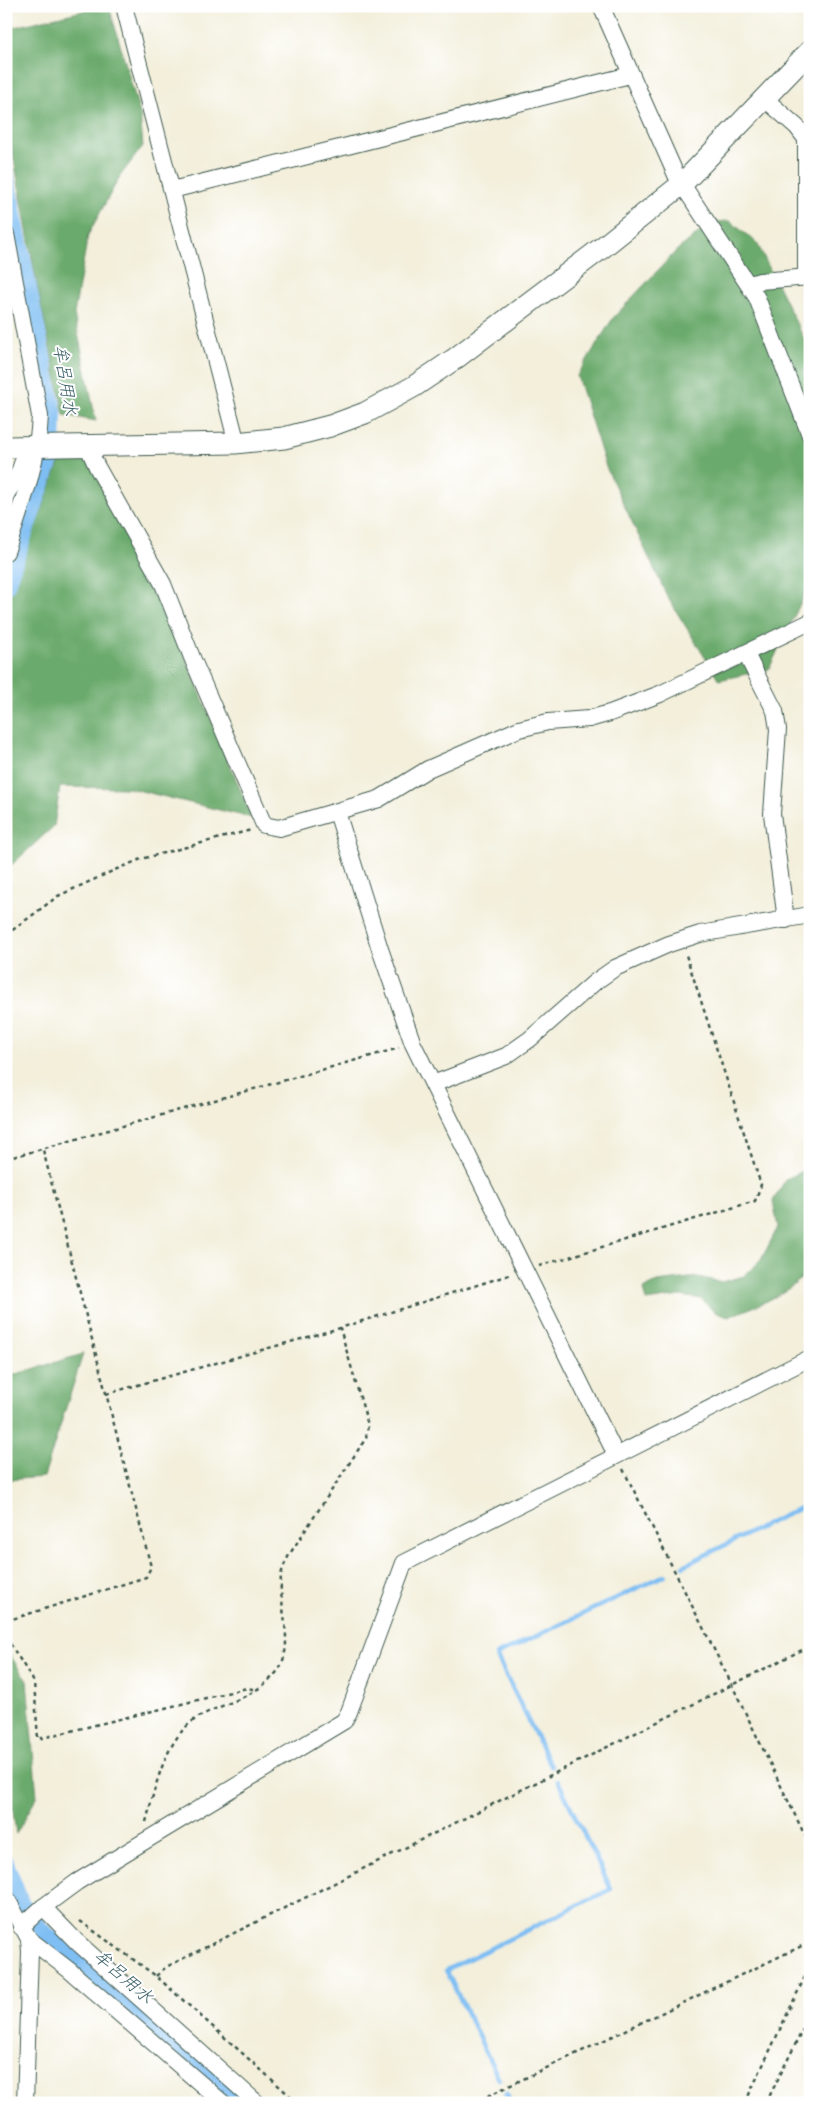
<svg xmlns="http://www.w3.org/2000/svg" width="816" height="2109" font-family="Delius,'Klee One',sans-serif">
<rect width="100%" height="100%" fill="#fff"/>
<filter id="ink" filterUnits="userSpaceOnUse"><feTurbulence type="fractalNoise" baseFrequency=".02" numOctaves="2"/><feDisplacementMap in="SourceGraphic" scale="10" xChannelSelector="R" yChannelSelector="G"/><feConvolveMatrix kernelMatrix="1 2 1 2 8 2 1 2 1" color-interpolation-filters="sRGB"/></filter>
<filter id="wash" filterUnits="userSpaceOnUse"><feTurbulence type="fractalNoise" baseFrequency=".0096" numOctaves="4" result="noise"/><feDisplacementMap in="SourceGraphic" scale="20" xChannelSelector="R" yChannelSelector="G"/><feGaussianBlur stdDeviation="1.12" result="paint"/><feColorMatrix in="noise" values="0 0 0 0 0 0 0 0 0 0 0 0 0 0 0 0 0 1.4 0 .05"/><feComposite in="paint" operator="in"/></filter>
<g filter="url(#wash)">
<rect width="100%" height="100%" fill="#f3efdb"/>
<!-- forest -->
<g fill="#6baa6c" stroke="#457450">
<polygon points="103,6 109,6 140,114 143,146 120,176 88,235 74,314 96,421 64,415 38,291 9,132 6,126 6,29"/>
<polygon points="730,221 757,243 810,351 810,583 769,669 719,680 668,598 606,467 577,376 613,318 677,250 713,222"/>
<polygon points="66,444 82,448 157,588 252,818 129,788 60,787 54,826 6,870 6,597 14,584"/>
<path d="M 810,1168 L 810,1269 C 789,1295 758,1305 728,1317 L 713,1311 L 702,1299 L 680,1296 L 646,1301 L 643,1289 L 657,1282 L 698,1277 L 722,1282 L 744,1276 L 761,1260 L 778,1227 L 773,1201 L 786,1179 Z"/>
<polygon points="83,1354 44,1477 6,1480 6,1377"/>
<polygon points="6,1649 27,1681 37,1797 16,1834 6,1761"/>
</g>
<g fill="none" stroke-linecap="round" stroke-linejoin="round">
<!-- stream -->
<g stroke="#7ebef3" stroke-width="4.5">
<polyline points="683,1566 810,1503"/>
<polyline points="551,1766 496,1655 665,1575"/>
<polyline points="499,2079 446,1970 611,1889 558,1781"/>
<polyline points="506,2093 511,2103"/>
</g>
<!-- canal -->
<g stroke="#7ebef3" stroke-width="16">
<polyline points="6,175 54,412 53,454 6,587"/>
<polyline points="6,1863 21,1902 41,1929 238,2103"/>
</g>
</g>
</g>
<g filter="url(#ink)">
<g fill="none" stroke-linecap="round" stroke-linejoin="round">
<defs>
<g id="minor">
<polyline points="124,6 234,432 235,443"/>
<polyline points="601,6 676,175 757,298 810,435"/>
<polyline points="764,98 797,127 806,139 810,137"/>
<polyline points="172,190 630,75"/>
<path d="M 6,234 L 40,416 C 38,463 21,507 6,552"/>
<polyline points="806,277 806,139"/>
<polyline points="749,284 760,281 810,277"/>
<polyline points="88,447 97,467 163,584 193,660 264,825 279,828 379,799 428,769 519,729 548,722 589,719 610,713 660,694 810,622"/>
<polyline points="6,495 18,475 28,447"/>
<polyline points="746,654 775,711 778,729 772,814 786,920"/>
<polyline points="337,812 380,949 413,1044 616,1455"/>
<polyline points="433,1084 506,1056 530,1039 595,982 615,968 669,944 700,934 810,915"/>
<polyline points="6,1897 29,1939 69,1970 223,2103"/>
<polyline points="43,1907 77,1942 257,2103"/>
<polyline points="21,1927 43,1907 77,1882 344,1721 349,1712 404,1563 810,1358"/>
<polyline points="25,2103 30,1952 29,1939"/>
</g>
<polyline id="tertiary" points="6,447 235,443 284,438 330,426 365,413 413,387 456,358 603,247 682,184 810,51"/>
</defs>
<!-- minor casing -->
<use href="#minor" stroke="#3f584d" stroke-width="18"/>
<!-- tertiary casing -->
<use href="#tertiary" stroke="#3f584d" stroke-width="23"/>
<!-- path -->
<g stroke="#3f584d" stroke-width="2.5" stroke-dasharray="4 4" stroke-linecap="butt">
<polyline points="6,935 58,896 117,869 141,859 251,830"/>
<polyline points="6,1159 399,1048"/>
<polyline points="539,1266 755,1201 761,1185 686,955"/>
<polyline points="106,1394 340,1328 509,1275"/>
<polyline points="623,1469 732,1685 810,1846"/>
<polyline points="6,1621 146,1577 151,1567 43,1150"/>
<polyline points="6,1637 34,1682 38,1739 247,1688 257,1690"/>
<path d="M 146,1822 C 155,1788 165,1738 197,1718 C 224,1702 254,1699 276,1673 C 297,1647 278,1606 281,1576 C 282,1569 286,1561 289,1555 L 366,1438 L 368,1425 L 340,1328"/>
<polyline points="80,1921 156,1976 298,2103"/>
<polyline points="156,1976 166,1967 810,1646"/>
<polyline points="6,2036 12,2036"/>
<polyline points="473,2103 810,1942"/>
<polyline points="745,2103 810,1966"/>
<polyline points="766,2103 810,2015"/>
</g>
<!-- minor -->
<use href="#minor" stroke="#fff" stroke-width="16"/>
<!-- tertiary -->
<use href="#tertiary" stroke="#fff" stroke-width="21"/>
</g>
</g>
<g text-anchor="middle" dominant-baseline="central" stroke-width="4" stroke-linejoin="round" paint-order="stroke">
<!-- water labels -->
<g font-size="18" font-style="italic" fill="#375d64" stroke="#fff">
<text transform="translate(66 380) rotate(81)">牟呂用水</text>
<text transform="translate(124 1976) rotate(41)">牟呂用水</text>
</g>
</g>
<!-- margin -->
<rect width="816" height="2109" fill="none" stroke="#fff" stroke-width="25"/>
</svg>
